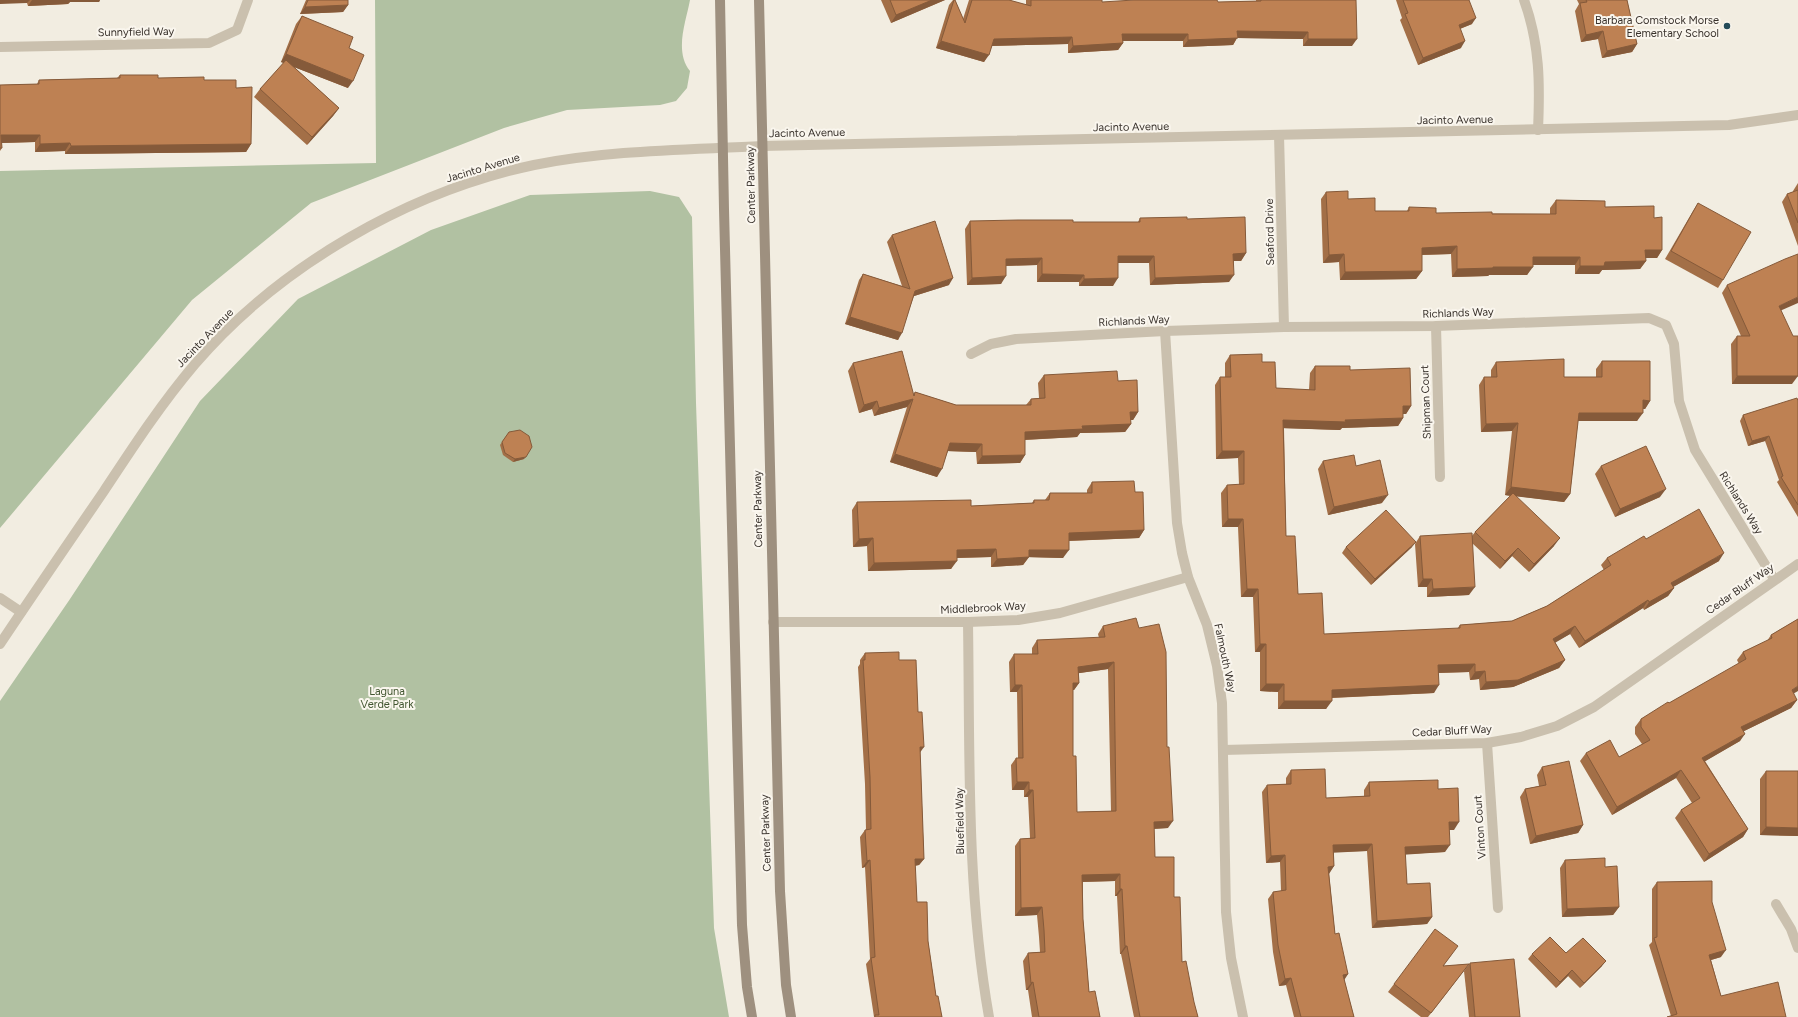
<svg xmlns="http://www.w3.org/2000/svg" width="1798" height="1017" font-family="Figtree,sans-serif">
<rect width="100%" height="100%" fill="#f2ede1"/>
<!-- green -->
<g fill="#b1c1a2">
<path d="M 375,0 L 690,0 C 686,22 674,51 690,71 L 687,88 L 676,101 L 660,105 L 567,110 L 504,128 L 311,203 L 192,300 L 0,528 L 0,171 L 376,163 Z"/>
<polygon points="650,191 679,197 692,217 696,403 714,928 729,1017 0,1017 0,701 70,599 200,401 298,299 431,230 530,195"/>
</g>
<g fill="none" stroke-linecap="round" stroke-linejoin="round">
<!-- minor -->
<g stroke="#cac0ae" stroke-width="10">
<path d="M 1524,0 C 1540,44 1540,84 1538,130"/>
<polyline points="0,47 209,43 237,30 248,0"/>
<polyline points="1279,135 1284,327"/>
<polyline points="1436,326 1440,477"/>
<polyline points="1165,331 1177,523 1182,553 1188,577 1207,625 1217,666 1222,703 1226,912 1231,958 1243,1017"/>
<polyline points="971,354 991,344 1016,339 1165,331 1284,327 1436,326 1649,318 1666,325 1674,344 1679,401 1695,450 1774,579"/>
<polyline points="0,598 21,612"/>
<polyline points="773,622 968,622 1018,620 1060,613 1188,577"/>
<path d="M 968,622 C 970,754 966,887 989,1017"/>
<polyline points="1487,743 1498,908"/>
<polyline points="1223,750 1487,743 1521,737 1557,726 1594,707 1798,564"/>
<polyline points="1776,904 1791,929 1798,948"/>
</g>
<!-- tertiary -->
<path stroke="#cac0ae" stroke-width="10" d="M 0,644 C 34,593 69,542 104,491 C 133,447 161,404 195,364 C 279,266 408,192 534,165 C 609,150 686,150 762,146 L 1729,125 L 1798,115"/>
<!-- secondary -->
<g stroke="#9e907f" stroke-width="10">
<polyline points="720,0 724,209 742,925 747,987 752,1017"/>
<polyline points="759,0 780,891 786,985 791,1017"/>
</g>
</g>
<!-- wall -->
<g fill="#a36f47" fill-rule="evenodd">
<polygon points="0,0 100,0 99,2 70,2 68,4 28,6 27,3"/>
<polygon points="306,0 348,0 348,5 343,12 300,14"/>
<polygon points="881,0 945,0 891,23"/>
<polygon points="953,0 955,0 963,19 969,0 1009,0 1026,5 1026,0 1102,0 1102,2 1218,2 1256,1 1256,0 1356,0 1352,46 1303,46 1303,39 1237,38 1233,45 1183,47 1183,41 1122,41 1123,43 1118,50 1068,53 1068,44 992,46 984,62 936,48 949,5"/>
<polygon points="1396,0 1469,0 1472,24 1460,29 1461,48 1418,65 1400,20 1402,18"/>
<polygon points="1577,0 1627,0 1637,44 1632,52 1602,58 1598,39 1581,42 1575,11 1579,4"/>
<polygon points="302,16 349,48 348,88 294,67 339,108 333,116 307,145 254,97 260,89 284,63 281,62 296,24"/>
<polygon points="120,75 158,78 204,80 236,88 251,144 246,152 65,154 65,151 35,152 35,142 2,143 2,148 0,151 0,85 37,84 39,80 117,78"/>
<polygon points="1798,183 1798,246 1782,202 1787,194 1793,192 1793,191"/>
<polygon points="1326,192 1348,199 1375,211 1407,211 1409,207 1436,213 1550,214 1550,208 1556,200 1605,207 1654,218 1662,250 1657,258 1645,258 1646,261 1640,269 1602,270 1599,274 1575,274 1575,265 1533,265 1527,275 1489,275 1488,276 1452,277 1451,254 1422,255 1422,271 1416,279 1340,280 1339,262 1323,263 1321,199"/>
<polygon points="1698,203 1723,280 1718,288 1665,259 1693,211"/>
<polygon points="1140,218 1187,219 1246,253 1241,261 1234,261 1229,282 1150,285 1149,263 1118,263 1113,286 1079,286 1079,282 1037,282 1037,265 1006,266 1001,284 967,285 965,229 970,221 1073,222 1138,222"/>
<polygon points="892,235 949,285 914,296 898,340 845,324 859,280 863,274 902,286 887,242"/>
<polygon points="1727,285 1781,310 1792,384 1732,384 1731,344 1737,336 1741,336 1722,293"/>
<polygon points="1230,355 1262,362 1276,388 1309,390 1310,373 1315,366 1350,370 1411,406 1406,414 1403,414 1403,418 1398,426 1342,428 1340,430 1284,428 1286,536 1298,594 1324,634 1457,629 1460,625 1512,621 1547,606 1604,570 1601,565 1607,558 1646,539 1719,561 1673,587 1674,588 1668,596 1644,610 1643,608 1579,648 1570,634 1555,642 1565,660 1559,668 1513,687 1480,690 1479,679 1470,680 1469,672 1438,673 1434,693 1332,698 1326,709 1278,709 1278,692 1260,691 1260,652 1255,652 1253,597 1241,597 1238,527 1222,527 1221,493 1227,485 1239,485 1238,458 1216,459 1215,385 1220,377 1225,377 1225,363"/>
<polygon points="1602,361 1650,401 1645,409 1643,409 1637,421 1578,421 1570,494 1564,502 1516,496 1554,546 1529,572 1512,556 1500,569 1472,543 1469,595 1427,597 1427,587 1418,587 1415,544 1420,536 1472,536 1475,532 1510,496 1505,495 1512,431 1481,432 1479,385 1484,377 1491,377 1491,370 1496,362 1564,377 1596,377 1596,369"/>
<polygon points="853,363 914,395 915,392 956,405 1026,405 1031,399 1039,398 1038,383 1044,375 1118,381 1138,412 1133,420 1130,420 1131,424 1125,432 1080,433 1077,437 1025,440 1025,455 1020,463 977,464 976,452 948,451 937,477 890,462 907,407 874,416 872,409 859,413 848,371"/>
<polygon points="1798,401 1798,517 1777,482 1779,480 1765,441 1748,446 1740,421 1743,415"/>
<polygon points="509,432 524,459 513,462 503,455 500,445"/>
<polygon points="1323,461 1382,503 1328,515 1318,469"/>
<polygon points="1601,466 1660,497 1615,517 1595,474"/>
<polygon points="1092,482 1135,492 1144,530 1139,538 1069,541 1063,558 1029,557 1023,565 991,567 991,557 957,558 951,569 868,571 867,546 853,547 852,510 857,502 971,506 1032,503 1034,500 1045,500 1050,493 1087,493 1087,490"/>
<polygon points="1346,547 1412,547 1371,585 1342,553"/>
<polygon points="1798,619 1793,694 1797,700 1791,708 1744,731 1740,741 1705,761 1748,829 1743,837 1704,862 1675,818 1681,810 1692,803 1676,778 1612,815 1580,761 1586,753 1619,757 1642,744 1635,734 1635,727 1641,719 1739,664 1737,660 1743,652 1767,641 1771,635"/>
<path d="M 1103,626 L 1168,828 L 1154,829 L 1155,857 L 1174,897 L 1182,962 L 1198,1017 L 1134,1017 L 1121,954 L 1120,954 L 1117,896 L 1115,896 L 1115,881 L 1083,882 L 1083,919 L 1089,992 L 1100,1017 L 1032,1017 L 1028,990 L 1026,990 L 1023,961 L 1028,953 L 1040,952 L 1039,937 L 1037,915 L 1015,916 L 1015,846 L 1020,839 L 1030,838 L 1028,797 L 1024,797 L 1024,790 L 1012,790 L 1011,765 L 1016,758 L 1018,758 L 1017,692 L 1010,692 L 1009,662 L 1014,654 L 1032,654 L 1032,648 L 1037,640 L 1099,638 L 1098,634 ZM 1108,669 L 1111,811 L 1077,812 L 1073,756 L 1073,690 L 1074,690 L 1079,683 L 1079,673 Z"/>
<polygon points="865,653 899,660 918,712 920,752 924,859 919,865 915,866 917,902 928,941 936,996 942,1017 874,1017 866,964 870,959 865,867 862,868 860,837 865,830 866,830 865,784 858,667 860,664 860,660"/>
<polygon points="1542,767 1583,825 1578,833 1530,844 1520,797 1525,789 1539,786 1537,775"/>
<polygon points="1291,770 1326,798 1364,796 1364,790 1369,782 1438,789 1454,830 1449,830 1445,852 1405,854 1407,884 1432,917 1427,924 1372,928 1367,851 1334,852 1334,866 1329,873 1335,934 1348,974 1344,979 1354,1017 1294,1017 1286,985 1279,986 1273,952 1268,899 1273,892 1281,891 1280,862 1266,863 1262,792 1267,785 1286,784 1286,778"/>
<polygon points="1766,771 1798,771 1798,836 1760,835 1760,779"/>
<polygon points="1565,860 1605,867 1619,907 1613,915 1562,917 1560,868"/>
<polygon points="1657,882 1712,902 1721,957 1711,960 1721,996 1786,1017 1671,1016 1649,945 1652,942 1652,889"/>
<polygon points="1566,953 1602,966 1580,988 1568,976 1556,988 1528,959 1532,954"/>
<polygon points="1452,954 1443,966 1469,964 1428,1017 1421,1017 1388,992 1394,984"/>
<polygon points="1470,963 1520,1017 1469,1017 1464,971"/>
</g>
<!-- shaded-wall -->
<g fill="#855a3a">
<polygon points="0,0 30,0 27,3 0,4"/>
<polygon points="32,0 100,0 99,2 70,2 68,4 28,6"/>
<polygon points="932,0 945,0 891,23 896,15"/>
<polygon points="348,5 343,12 300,14 305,7"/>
<polygon points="1476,18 1472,24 1454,31 1459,25"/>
<polygon points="1237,31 1308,32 1303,39 1237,38 1233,45 1183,47 1188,40"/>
<polygon points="1603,31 1598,39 1581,42 1586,35"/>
<polygon points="1122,34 1188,34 1183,41 1117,41"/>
<polygon points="1072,37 1068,44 989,46 994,39"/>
<polygon points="1308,39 1357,39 1352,46 1303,46"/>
<polygon points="941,41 989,55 984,62 936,48"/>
<polygon points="1465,41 1461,48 1418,65 1423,58"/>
<polygon points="1123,43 1118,50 1068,53 1073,46"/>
<polygon points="1637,44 1632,52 1602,58 1607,51"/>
<polygon points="286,54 353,81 348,88 281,62"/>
<polygon points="339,108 333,116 307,145 312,137"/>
<polygon points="1,135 40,135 35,142 0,143"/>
<polygon points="70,143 65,151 35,152 40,144"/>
<polygon points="251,144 246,152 65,154 71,146"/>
<polygon points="1457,246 1451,254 1416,255 1422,248"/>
<polygon points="1645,250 1662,250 1657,258 1640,258"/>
<polygon points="1246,253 1241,261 1228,261 1233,254"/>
<polygon points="1344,254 1339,262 1323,263 1329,255"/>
<polygon points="1118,256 1154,256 1149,263 1113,263"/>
<polygon points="1533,257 1580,257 1575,265 1527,265"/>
<polygon points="1042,258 1037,265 1000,266 1006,259"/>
<polygon points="1646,261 1640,269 1602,270 1599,274 1575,274 1580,266 1605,262"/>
<polygon points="1493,267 1533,267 1527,275 1489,275 1488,276 1452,277 1457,269"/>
<polygon points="1422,271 1416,279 1340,280 1345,272"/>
<polygon points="1042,274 1084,275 1079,282 1037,282"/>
<polygon points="1234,275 1229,282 1150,285 1155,278"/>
<polygon points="1006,276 1001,284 967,285 972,278"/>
<polygon points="953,278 949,285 911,297 915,291"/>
<polygon points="1118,278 1113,286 1079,286 1084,279"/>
<polygon points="1798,297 1798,303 1773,314 1779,306"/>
<polygon points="850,317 902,333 898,340 845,324"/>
<polygon points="1737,376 1798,376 1792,384 1732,384"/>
<polygon points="913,399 907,407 874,416 879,408"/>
<polygon points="1643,400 1650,401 1645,409 1638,408"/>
<polygon points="877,401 872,409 859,413 864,405"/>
<polygon points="1403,406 1411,406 1406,414 1397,414"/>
<polygon points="1130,412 1138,412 1133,420 1124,420"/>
<polygon points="1579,413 1643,413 1637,421 1574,421"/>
<polygon points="1403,418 1398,426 1342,428 1340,430 1278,428 1283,420 1345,420"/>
<polygon points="1518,423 1512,431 1481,432 1486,424"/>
<polygon points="1131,424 1125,432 1080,433 1077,437 1020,440 1025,432 1082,426"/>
<polygon points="1769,436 1765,441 1748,446 1752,441"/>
<polygon points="950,443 982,444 976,452 945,451"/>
<polygon points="1222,451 1244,451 1238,458 1216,459"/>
<polygon points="895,454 942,469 937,477 890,462"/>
<polygon points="1025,455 1020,463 977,464 982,456"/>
<polygon points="526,457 524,459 513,462 515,459"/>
<polygon points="1511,487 1570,494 1564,502 1505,495"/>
<polygon points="1666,489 1660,497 1615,517 1620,509"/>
<polygon points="1388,495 1382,503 1328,515 1334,507"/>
<polygon points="1228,519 1243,519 1238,527 1222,527"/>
<polygon points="1144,530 1139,538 1063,541 1069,533"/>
<polygon points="873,538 867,546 853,547 859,539"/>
<polygon points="1560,538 1554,546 1529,572 1534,564"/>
<polygon points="1416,542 1412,547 1371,585 1375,579"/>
<polygon points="1518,548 1512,556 1500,569 1505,561"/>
<polygon points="996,549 991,557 951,558 957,550"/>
<polygon points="1029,550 1069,550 1063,558 1023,557"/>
<polygon points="1724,553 1719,561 1666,591 1671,583"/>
<polygon points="1029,557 1023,565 991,567 997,559"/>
<polygon points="957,561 951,569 868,571 874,563"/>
<polygon points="1423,579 1432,579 1427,587 1418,587"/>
<polygon points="1475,587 1469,595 1427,597 1433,589"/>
<polygon points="1674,588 1668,596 1644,610 1649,602"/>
<polygon points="1247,589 1258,589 1253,597 1241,597"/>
<polygon points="1648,600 1643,608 1579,648 1585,641"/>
<polygon points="1575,626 1570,634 1548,647 1553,639"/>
<polygon points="1260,644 1266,644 1260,652 1255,652"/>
<polygon points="1565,660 1559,668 1513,687 1480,690 1486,682"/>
<polygon points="1114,662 1108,669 1073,674 1078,667"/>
<polygon points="1475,664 1469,672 1433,673 1438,665"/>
<polygon points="1485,671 1479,679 1470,680 1475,672"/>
<polygon points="1073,683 1079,683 1074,690 1068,690"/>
<polygon points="1266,684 1284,684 1278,692 1260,691"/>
<polygon points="1015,685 1022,685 1017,692 1010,692"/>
<polygon points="1439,685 1434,693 1326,698 1332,690"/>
<polygon points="1798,686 1798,691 1786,698 1792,690"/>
<polygon points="1797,700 1791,708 1736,735 1741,727"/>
<polygon points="1284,701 1332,701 1326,709 1278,709"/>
<polygon points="1745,734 1740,741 1697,766 1702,758"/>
<polygon points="920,747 924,747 919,754"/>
<polygon points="1681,770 1676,778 1612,815 1617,807"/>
<polygon points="1017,782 1029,782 1024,790 1012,790"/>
<polygon points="1029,790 1033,790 1028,797 1024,797"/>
<polygon points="1173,821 1168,828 1149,829 1154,822"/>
<polygon points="1449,822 1459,822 1454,830 1444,830"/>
<polygon points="1583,825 1578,833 1530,844 1536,836"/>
<polygon points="1766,827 1798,828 1798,836 1760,835"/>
<polygon points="1748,829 1743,837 1704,862 1709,854"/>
<polygon points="1372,844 1367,851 1328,853 1333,845"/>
<polygon points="1450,845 1445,852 1400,855 1405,847"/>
<polygon points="1285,855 1280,862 1266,863 1271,856"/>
<polygon points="915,859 924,859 919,865 910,866"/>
<polygon points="870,860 865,867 862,868 867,861"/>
<polygon points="1334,866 1329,874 1328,867"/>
<polygon points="1120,874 1115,881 1077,882 1082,875"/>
<polygon points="1120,889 1122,889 1117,896 1115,896"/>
<polygon points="1042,907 1037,915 1015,916 1021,908"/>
<polygon points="1619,907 1613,915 1562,917 1567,909"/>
<polygon points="1432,917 1427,924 1372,928 1377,921"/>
<polygon points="1125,946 1127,946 1121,954 1120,954"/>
<polygon points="1726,950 1721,957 1704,962 1709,955"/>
<polygon points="1606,961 1602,966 1580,988 1584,983"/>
<polygon points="1469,964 1463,971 1428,1017 1431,1013"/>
<polygon points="1572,970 1568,976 1556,988 1560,982"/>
<polygon points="1348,974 1343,982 1343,975"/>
<polygon points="1291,978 1286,985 1279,986 1285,979"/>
<polygon points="1033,982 1028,990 1026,990 1031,983"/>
</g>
<!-- building -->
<g fill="#be8153" stroke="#855a3a" fill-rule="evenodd">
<polygon points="308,0 348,0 348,5 305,7"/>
<polygon points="890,0 932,0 896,15"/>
<polygon points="954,0 955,0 965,23 972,0 1009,0 1031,6 1031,0 1102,0 1102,2 1134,0 1217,0 1218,2 1261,1 1261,0 1356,0 1357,39 1308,39 1308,32 1237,31 1238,38 1188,40 1188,34 1122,34 1123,43 1073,46 1072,37 994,39 989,55 941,41"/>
<polygon points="1403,0 1469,0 1476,18 1459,25 1465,41 1423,58 1405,14 1408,13"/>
<polygon points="1586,0 1627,0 1637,44 1607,51 1603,31 1586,35 1580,3 1587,2"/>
<polygon points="302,16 353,37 349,48 364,55 353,81 286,54"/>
<polygon points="286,60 339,108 312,137 260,89"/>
<polygon points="120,75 158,75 158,78 204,77 204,80 236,80 236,88 252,87 251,144 71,146 70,143 40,144 40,135 1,135 2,148 0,148 0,85 39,84 39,80 120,78"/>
<polygon points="1798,190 1798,223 1787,194"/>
<polygon points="1348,191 1348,199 1375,198 1375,211 1409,211 1409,207 1436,208 1436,213 1492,212 1492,214 1556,214 1556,200 1605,201 1605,207 1654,206 1654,218 1662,217 1662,250 1645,250 1646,261 1605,262 1604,266 1580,266 1580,257 1533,257 1533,267 1493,267 1493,268 1457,269 1457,246 1422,248 1422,271 1345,272 1344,254 1329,255 1326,192"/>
<polygon points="1698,203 1751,232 1723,280 1671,251"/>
<polygon points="1187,217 1187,219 1245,217 1246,253 1233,254 1234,275 1155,278 1154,256 1118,256 1118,278 1084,279 1084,275 1042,274 1042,258 1006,259 1006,276 972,278 970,221 1018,220 1073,220 1073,222 1140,222 1140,218"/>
<polygon points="935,221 953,278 915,291 902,333 850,317 863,274 910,289 892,235"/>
<polygon points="1798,254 1798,297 1779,306 1793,336 1798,336 1798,376 1737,376 1737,336 1750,336 1727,285 1785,259"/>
<polygon points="902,351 914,396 915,392 956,405 1031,405 1031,399 1045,398 1044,375 1117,371 1118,381 1137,380 1138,412 1130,412 1131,424 1082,426 1083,429 1025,432 1025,455 982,456 982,444 950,443 942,469 895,454 913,399 879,408 877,401 864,405 853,363"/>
<polygon points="1262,354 1262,362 1275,362 1276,388 1315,390 1315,366 1350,366 1350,370 1410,368 1411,406 1403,406 1403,418 1345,420 1346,422 1283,420 1286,536 1295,536 1298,594 1322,593 1324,634 1460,628 1460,625 1512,621 1547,606 1611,565 1607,558 1644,536 1646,539 1699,509 1724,553 1671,583 1674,588 1649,602 1648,600 1585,641 1575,626 1553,639 1565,660 1518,680 1486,682 1485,671 1475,672 1475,664 1438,665 1439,685 1332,690 1332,701 1284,701 1284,684 1266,684 1266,644 1260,644 1258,589 1247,589 1243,519 1228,519 1227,485 1244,484 1244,451 1222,451 1220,377 1231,377 1230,355"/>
<polygon points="1564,359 1564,377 1602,377 1602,361 1650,361 1650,401 1643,400 1643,413 1579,413 1570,494 1511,487 1518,423 1486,424 1484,377 1497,377 1496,362"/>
<polygon points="1797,398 1798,401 1798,505 1781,477 1783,476 1769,436 1752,441 1743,415"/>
<polygon points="520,430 529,436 532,447 526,457 515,459 505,453 502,442 509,432"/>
<polygon points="1646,446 1666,489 1620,509 1601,466"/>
<polygon points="1354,455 1356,466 1380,460 1388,495 1334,507 1323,461"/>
<polygon points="1134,481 1135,492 1143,492 1144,530 1069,533 1069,550 1029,550 1029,557 997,559 996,549 957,550 957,561 874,563 873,538 859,539 857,502 971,500 971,506 1034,503 1034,500 1049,500 1050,493 1092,493 1092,482"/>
<polygon points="1513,493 1560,538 1534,564 1518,548 1505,561 1475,532"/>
<polygon points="1386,510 1416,542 1375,579 1346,547"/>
<polygon points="1472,533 1475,587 1433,589 1432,579 1423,579 1420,536"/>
<path d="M 1136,618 L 1139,628 L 1159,624 L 1166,652 L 1167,747 L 1169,747 L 1173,821 L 1154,822 L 1155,857 L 1174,857 L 1174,897 L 1180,897 L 1182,962 L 1186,961 L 1194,1002 L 1198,1017 L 1140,1017 L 1127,946 L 1125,946 L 1122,889 L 1120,889 L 1120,874 L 1082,875 L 1083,919 L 1089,992 L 1095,991 L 1100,1017 L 1039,1017 L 1033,982 L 1031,983 L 1028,953 L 1045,952 L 1044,930 L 1042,907 L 1021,908 L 1020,839 L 1035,838 L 1033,790 L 1029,790 L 1029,782 L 1017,782 L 1016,758 L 1023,758 L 1022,685 L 1015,685 L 1014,654 L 1038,654 L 1037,640 L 1105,637 L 1103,626 ZM 1114,662 L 1116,811 L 1077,812 L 1076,756 L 1073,756 L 1073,683 L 1079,683 L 1078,667 Z"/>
<polygon points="1798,619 1798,686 1792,690 1797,700 1741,727 1745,734 1702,758 1748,829 1709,854 1681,810 1700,798 1681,770 1617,807 1586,753 1610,740 1619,757 1650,740 1641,727 1641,719 1668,702 1669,703 1746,659 1743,652 1772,638 1771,635"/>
<polygon points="899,652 899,660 916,660 918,712 922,712 924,747 920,747 924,859 915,859 917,902 927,902 928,941 936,996 938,996 942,1017 875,1017 875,1015 879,1015 871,958 875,957 870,860 867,861 865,830 871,829 870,777 863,660 865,660 865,653"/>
<polygon points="1569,761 1583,825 1536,836 1525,789 1546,785 1542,767"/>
<polygon points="1325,769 1326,798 1370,796 1369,782 1438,780 1438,789 1458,788 1459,822 1449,822 1450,845 1405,847 1407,884 1430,883 1432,917 1377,921 1372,844 1333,845 1334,866 1328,867 1335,934 1339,933 1348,974 1343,975 1354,1017 1301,1017 1291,978 1285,979 1278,945 1273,892 1286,890 1285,855 1271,856 1267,785 1291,784 1291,770"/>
<polygon points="1766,771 1798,771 1798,828 1766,827"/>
<polygon points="1605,858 1605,867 1617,866 1619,907 1567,909 1565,860"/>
<polygon points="1712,881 1712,902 1726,950 1709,955 1721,996 1778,982 1786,1017 1667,1017 1677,1014 1654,938 1657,937 1657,882"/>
<polygon points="1435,929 1458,946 1443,966 1469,964 1431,1013 1394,984"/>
<polygon points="1550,937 1566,953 1583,938 1606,961 1584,983 1572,970 1560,982 1532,954"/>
<polygon points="1514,959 1520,1017 1475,1017 1470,963"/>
</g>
<!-- markers -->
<circle fill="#234b58" stroke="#faf6ee" stroke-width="1.5" cx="1727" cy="26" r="4"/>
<g text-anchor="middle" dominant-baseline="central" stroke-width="4" stroke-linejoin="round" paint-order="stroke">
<!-- poi labels -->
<g font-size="11" fill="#39322c" stroke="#faf6ee" text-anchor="end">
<text x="1719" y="20">Barbara Comstock Morse<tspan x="1719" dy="13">Elementary School</tspan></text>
</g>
<!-- street labels -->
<g font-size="11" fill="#39322c" stroke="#faf6ee">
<text transform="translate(136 32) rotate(-1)">Sunnyfield Way</text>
<text transform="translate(1455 120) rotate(-1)">Jacinto Avenue</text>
<text transform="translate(1131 127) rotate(-1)">Jacinto Avenue</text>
<text transform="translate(807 133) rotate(-1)">Jacinto Avenue</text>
<text transform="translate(483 168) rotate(-17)">Jacinto Avenue</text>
<text transform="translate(751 185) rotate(-91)">Center Parkway</text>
<text transform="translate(1270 232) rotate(-91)">Seaford Drive</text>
<text transform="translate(1458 313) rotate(-2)">Richlands Way</text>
<text transform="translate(1134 321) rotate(-3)">Richlands Way</text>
<text transform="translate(205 338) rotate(-46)">Jacinto Avenue</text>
<text transform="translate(1426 402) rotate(-92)">Shipman Court</text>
<text transform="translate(1741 503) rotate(58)">Richlands Way</text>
<text transform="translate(758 509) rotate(-91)">Center Parkway</text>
<text transform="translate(1740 589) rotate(-35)">Cedar Bluff Way</text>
<text transform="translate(983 608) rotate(-3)">Middlebrook Way</text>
<text transform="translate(1225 658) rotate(78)">Falmouth Way</text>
<text transform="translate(1452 731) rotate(-3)">Cedar Bluff Way</text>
<text transform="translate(960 821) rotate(-91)">Bluefield Way</text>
<text transform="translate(1480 827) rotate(-94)">Vinton Court</text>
<text transform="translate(766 833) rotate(-92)">Center Parkway</text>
</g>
<!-- park labels -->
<g font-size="11" fill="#425631" stroke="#faf6ee">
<text x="387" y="691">Laguna<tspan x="387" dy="13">Verde Park</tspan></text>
</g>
</g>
</svg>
